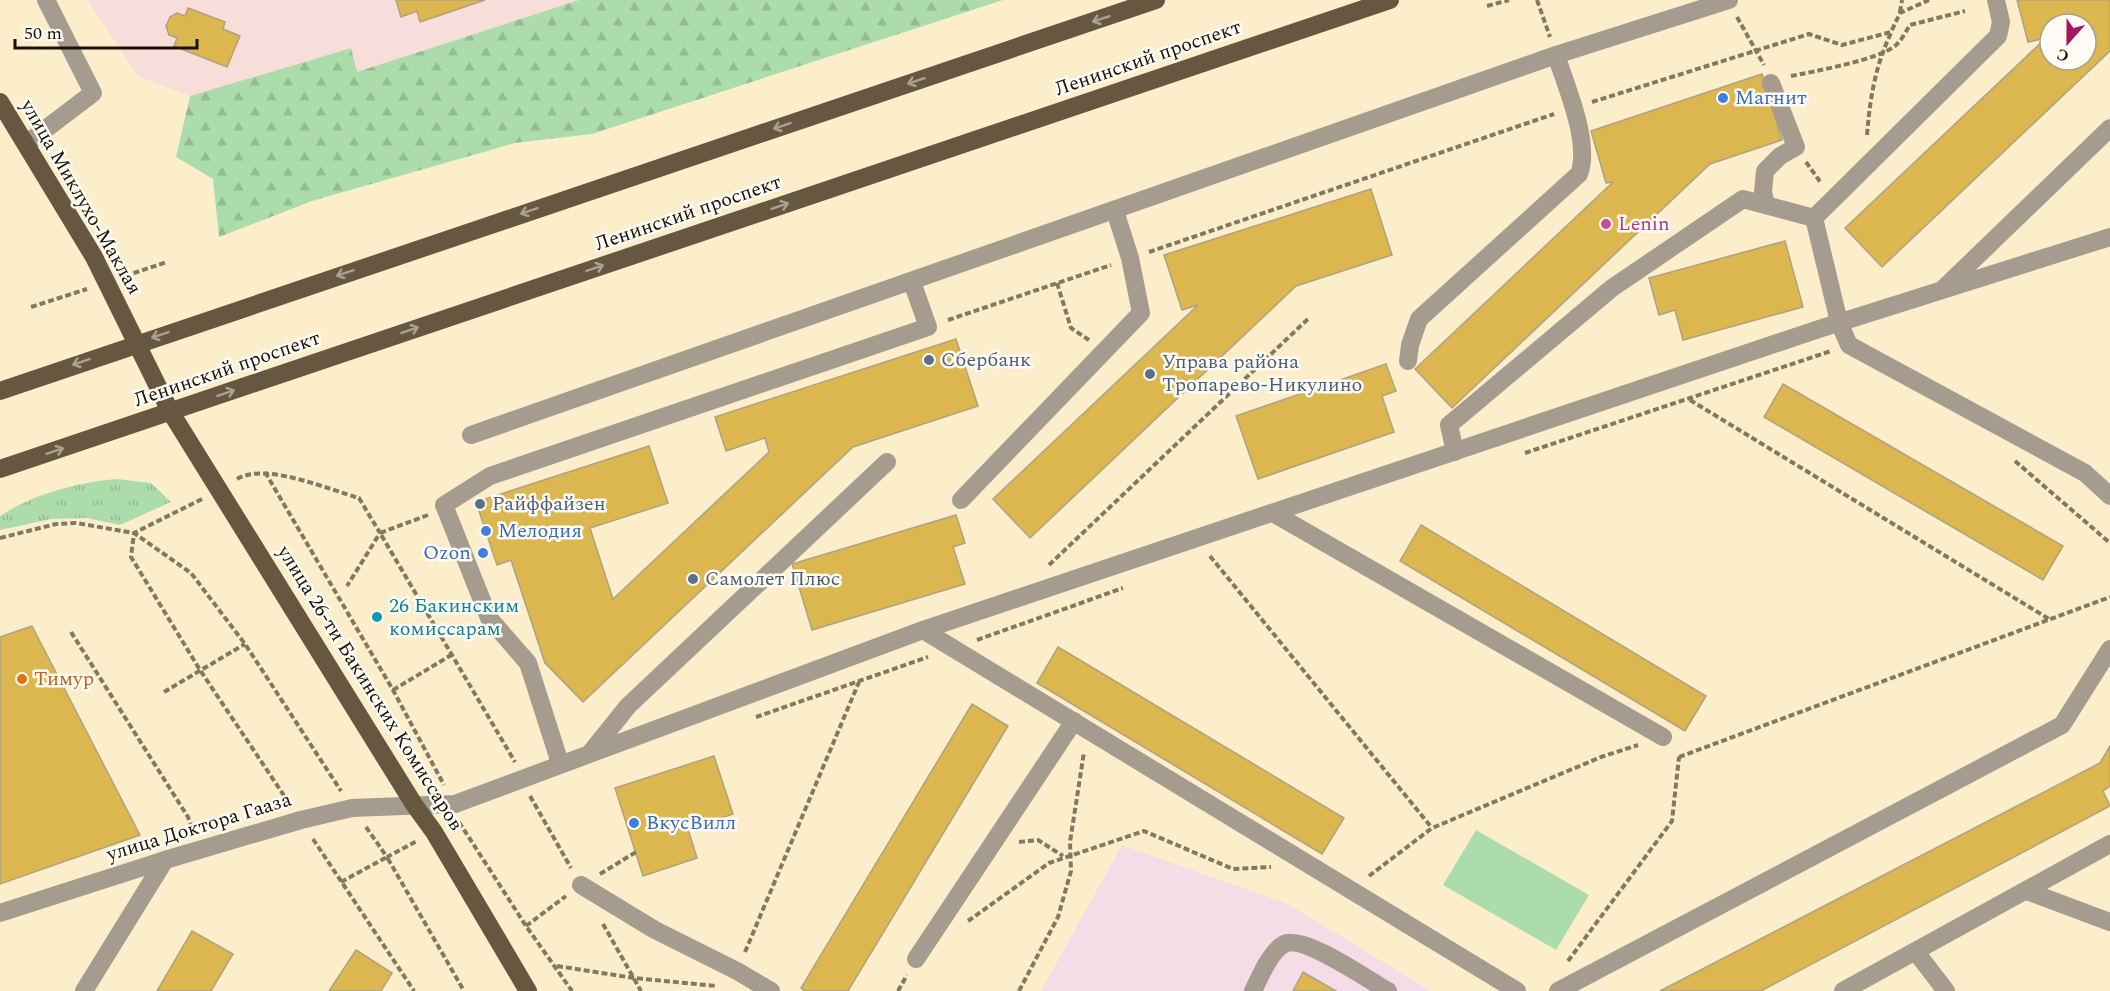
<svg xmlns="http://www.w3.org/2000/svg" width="2110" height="991" font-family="Spectral,serif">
<defs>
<pattern id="grass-tufts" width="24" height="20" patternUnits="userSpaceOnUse" patternTransform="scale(1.5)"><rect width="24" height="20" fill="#addcac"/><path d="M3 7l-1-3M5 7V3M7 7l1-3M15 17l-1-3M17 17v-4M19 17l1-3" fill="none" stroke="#94bc92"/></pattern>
<pattern id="forest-firs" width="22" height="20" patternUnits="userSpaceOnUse" patternTransform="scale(1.5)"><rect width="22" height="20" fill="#addcac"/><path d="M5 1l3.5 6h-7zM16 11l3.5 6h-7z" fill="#94bc92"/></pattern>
</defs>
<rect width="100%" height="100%" fill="#fceecb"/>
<!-- education -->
<polygon fill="#f5dde8" points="1122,845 1288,904 1431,991 1041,991"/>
<!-- medical -->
<polygon fill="#f8dedb" points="87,0 579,0 356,73 350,48 190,96 139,77"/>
<!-- grass -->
<path fill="url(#grass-tufts)" d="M 117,479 L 151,483 L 171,502 L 120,525 L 87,518 L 51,519 L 0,530 L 0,516 C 33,494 78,482 117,479 Z"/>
<!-- forest -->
<polygon fill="url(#forest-firs)" points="579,0 1003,0 592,134 515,143 312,201 219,237 213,179 176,157 190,96 351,48 357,72"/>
<!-- garden -->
<polygon fill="#addcac" points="1476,830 1589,895 1556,950 1443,885"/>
<!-- building -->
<g fill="#dcb64f" stroke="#afa281" stroke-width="1.5" fill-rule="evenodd">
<polygon points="396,0 485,0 420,22 417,11 401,17"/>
<path d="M 2017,0 L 2110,0 L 2110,51 L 1882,267 L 1845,228 L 2046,38 L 2028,42 ZM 2050,24 L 2086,24 L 2086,60 L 2050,60 Z"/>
<polygon points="188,8 225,22 223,29 240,36 227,67 174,46 177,38 169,35 166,26 170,17 177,13 185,16"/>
<polygon points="1762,74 1782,140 1710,164 1452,408 1415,369 1613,182 1606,183 1591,131"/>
<polygon points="1371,189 1392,255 1296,286 1030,538 993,499 1198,305 1182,310 1164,255"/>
<polygon points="1785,241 1803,307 1683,340 1675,310 1659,315 1649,278"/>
<polygon points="956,339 978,406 853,447 583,702 545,663 511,560 497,565 476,502 649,446 668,503 590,528 613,599 769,452 765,438 726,451 715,417"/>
<polygon points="1386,364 1396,391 1382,396 1394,432 1258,479 1236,416"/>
<polygon points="1783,384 2063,546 2043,580 1764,417"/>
<polygon points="956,515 965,543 953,547 965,584 812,630 792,564"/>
<polygon points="1421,525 1706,696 1685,731 1400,561"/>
<polygon points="32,626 140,835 0,884 0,637"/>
<polygon points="1058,647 1344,818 1322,854 1037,683"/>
<polygon points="972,704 1008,726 848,991 805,991 801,988"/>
<polygon points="2110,746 2110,786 2103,791 2110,806 1761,991 1660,991 2100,763"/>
<polygon points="714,756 733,814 688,829 697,858 643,876 615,788"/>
<polygon points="192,931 233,954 211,991 157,991"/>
<polygon points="356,950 392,973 381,991 329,991"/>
<polygon points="1303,972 1336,991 1293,991"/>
</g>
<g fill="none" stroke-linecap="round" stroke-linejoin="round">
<!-- path -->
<g stroke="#827962" stroke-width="4" stroke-dasharray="6 3" stroke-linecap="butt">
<polyline points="1537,0 1550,37"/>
<polyline points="1487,6 1509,0"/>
<polyline points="1900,12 1902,0"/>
<polyline points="1737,17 1764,65"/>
<path d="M 1791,76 C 1812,72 1882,59 1896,45 C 1902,40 1906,31 1910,25 L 1965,11"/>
<polyline points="1592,102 1809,34 1842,45 1891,32 1900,13 1929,0"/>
<path d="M 1867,135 C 1870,98 1875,67 1891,33"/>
<polyline points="1806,162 1821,183"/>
<polyline points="1149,252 1554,114"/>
<polyline points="125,276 167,262"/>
<polyline points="1057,283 1071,328 1089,340"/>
<polyline points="31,307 87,289"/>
<polyline points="948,320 1111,265"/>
<polyline points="1690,400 2049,619"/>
<polyline points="1525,453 1831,351"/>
<polyline points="2015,461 2110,543"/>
<polyline points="265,472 393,690 444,785"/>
<path d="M 237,479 C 266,462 327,489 359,498 L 380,533 L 347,586"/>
<polyline points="202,499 134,533 131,557 200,670 289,803"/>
<polyline points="428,515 380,533 515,762"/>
<polyline points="0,538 56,524 76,523 134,533 191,573 245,644 341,791"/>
<polyline points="1210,556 1432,828"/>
<polyline points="1049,565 1310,317"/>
<polyline points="71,632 188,817 193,830"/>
<polyline points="977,640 1123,588"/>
<polyline points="393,690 453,654"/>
<polyline points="164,692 245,644"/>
<polyline points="756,717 928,657"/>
<polyline points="1679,757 2110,597"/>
<polyline points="530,796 571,868"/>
<polyline points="459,822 526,926 572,991"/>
<polyline points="366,827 387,857 417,841"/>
<polyline points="313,839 414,991"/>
<polyline points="1019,842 1038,840 1063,856"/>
<polyline points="600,874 636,852"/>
<polyline points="1369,876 1432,828 1601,757 1638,745"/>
<polyline points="341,882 387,857 464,991"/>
<polyline points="968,921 1049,863 1144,831 1233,869 1271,867"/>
<polyline points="603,924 641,991"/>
<polyline points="526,926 566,896"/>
<polyline points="745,952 859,682"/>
<polyline points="1568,961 1672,821 1679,757"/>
<polyline points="557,966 634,978 716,986"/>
<polyline points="898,991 907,975"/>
<polyline points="1019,991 1058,917 1071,871 1070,842 1084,752"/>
</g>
<!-- minor -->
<g stroke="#a59b8e" stroke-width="18">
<polyline points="26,144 93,93 46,0"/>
<polyline points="1766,205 1763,192 1765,171 1780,156 1796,147 1771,83"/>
<polyline points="1814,218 1998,36 2001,22 1996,0"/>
<polyline points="1943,289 2110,128"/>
<polyline points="1839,322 1849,345 2085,473 2110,496"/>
<path d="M 1408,361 L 1410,345 L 1419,319 L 1579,174 C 1591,143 1566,86 1556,55"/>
<polyline points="471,435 1556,55 1729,0"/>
<polyline points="1455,452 1449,425 1612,288 1743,199 1814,218 1839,322"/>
<polyline points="961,500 1141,313 1130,258 1115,211"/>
<polyline points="1273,513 1663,737"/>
<polyline points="923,630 1517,991"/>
<polyline points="591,752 628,706 887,462"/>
<polyline points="560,763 528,663 489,618 444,505 490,476 928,327 912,282"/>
<polyline points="581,885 655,930 737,971 771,991"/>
<polyline points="2027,891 2110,922"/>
<polyline points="0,913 165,860 301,820 352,808 455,804 923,630 1819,329 2110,237"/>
<polyline points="1916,952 1946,991"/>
<polyline points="916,959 1074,721"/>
<polyline points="84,991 165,860"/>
<path d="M 1253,991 C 1260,977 1270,952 1284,944 C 1303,934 1368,980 1388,991"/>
<polyline points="1558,991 2062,725 2110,649"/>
<polyline points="1843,991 2110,844"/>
</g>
<!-- major -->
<g stroke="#675640" stroke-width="18">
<polyline points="0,102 94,257 170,411 415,806 434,832 528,991"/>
<polyline points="0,391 1156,0"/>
<polyline points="0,469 1390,0"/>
</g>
</g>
<!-- one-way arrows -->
<defs><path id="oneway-shaft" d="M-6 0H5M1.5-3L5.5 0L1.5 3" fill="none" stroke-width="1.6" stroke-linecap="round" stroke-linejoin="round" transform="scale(1.5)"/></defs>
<g stroke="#aba191">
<use href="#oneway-shaft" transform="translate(1101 19) rotate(161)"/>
<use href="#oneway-shaft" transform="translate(916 81) rotate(161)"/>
<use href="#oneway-shaft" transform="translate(782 126) rotate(161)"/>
<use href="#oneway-shaft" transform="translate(780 206) rotate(-19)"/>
<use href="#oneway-shaft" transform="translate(529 211) rotate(161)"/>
<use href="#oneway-shaft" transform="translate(595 268) rotate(-19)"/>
<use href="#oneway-shaft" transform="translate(345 273) rotate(161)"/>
<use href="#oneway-shaft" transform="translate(410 330) rotate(-19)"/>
<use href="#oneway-shaft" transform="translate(160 335) rotate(161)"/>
<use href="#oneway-shaft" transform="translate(81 362) rotate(161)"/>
<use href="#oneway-shaft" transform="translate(226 393) rotate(-19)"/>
<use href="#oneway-shaft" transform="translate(55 451) rotate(-19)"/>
</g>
<!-- markers -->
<g fill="#3f7fe0" stroke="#fffcf5" stroke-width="2">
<circle cx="1723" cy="98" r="6"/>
<circle cx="486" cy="531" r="6"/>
<circle cx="483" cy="553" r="6"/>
<circle cx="634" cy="823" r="6"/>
</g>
<circle fill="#d1479c" stroke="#fffcf5" stroke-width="2" cx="1606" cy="224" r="6"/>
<g fill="#5c6f8a" stroke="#fffcf5" stroke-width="2">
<circle cx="929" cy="360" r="6"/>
<circle cx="1150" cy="374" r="6"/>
<circle cx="480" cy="504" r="6"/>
<circle cx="693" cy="579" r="6"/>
</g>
<circle fill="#0f9aa8" stroke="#fffcf5" stroke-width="2" cx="377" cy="617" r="6"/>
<circle fill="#e8710a" stroke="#fffcf5" stroke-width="2" cx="22" cy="679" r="6"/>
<g text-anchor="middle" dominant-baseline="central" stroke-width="5" stroke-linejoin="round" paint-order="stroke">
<!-- street labels -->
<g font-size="20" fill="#181307" stroke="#fffcf5">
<text transform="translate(1148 58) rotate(-19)">Ленинский проспект</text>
<text transform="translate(81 197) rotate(60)">улица Миклухо-Маклая</text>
<text transform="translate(688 213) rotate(-19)">Ленинский проспект</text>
<text transform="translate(227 369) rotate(-19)">Ленинский проспект</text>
<text transform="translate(370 688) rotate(58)">улица 26-ти Бакинских Комиссаров</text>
<text transform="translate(199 827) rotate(-17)">улица Доктора Гааза</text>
</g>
<!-- shop labels -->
<g font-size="20" fill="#366cbe" stroke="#fffcf5" text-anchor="start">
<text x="1735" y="98">Магнит</text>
<text x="498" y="531">Мелодия</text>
<text x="471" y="553" text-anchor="end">Ozon</text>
<text x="646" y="823">ВкусВилл</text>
</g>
<!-- hotel labels -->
<g font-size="20" fill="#b23c85" stroke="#fffcf5" text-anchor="start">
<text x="1618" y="224">Lenin</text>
</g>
<!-- service labels -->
<g font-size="20" fill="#4e5e75" stroke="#fffcf5" text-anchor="start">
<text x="941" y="360">Сбербанк</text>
<text x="1162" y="362">Управа района<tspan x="1162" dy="23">Тропарево-Никулино</tspan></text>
<text x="492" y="504">Райффайзен</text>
<text x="705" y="579">Самолет Плюс</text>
</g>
<!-- culture labels -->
<g font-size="20" fill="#0d838f" stroke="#fffcf5" text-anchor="start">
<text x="389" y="606">26 Бакинским<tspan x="389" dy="23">комиссарам</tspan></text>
</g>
<!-- food labels -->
<g font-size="20" fill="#c56008" stroke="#fffcf5" text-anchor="start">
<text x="34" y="679">Тимур</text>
</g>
</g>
<!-- north arrow -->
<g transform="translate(2068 42) rotate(201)"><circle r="28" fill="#fffcf5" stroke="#a39f96" stroke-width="1.5"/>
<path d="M0-4.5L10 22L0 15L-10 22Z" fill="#a31860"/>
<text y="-9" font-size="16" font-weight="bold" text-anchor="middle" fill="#181307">С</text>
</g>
<!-- scale -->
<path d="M15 39v9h182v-9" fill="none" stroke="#181307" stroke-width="3"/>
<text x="24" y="39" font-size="18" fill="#181307" stroke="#fffcf5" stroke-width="4.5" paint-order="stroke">50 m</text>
</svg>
